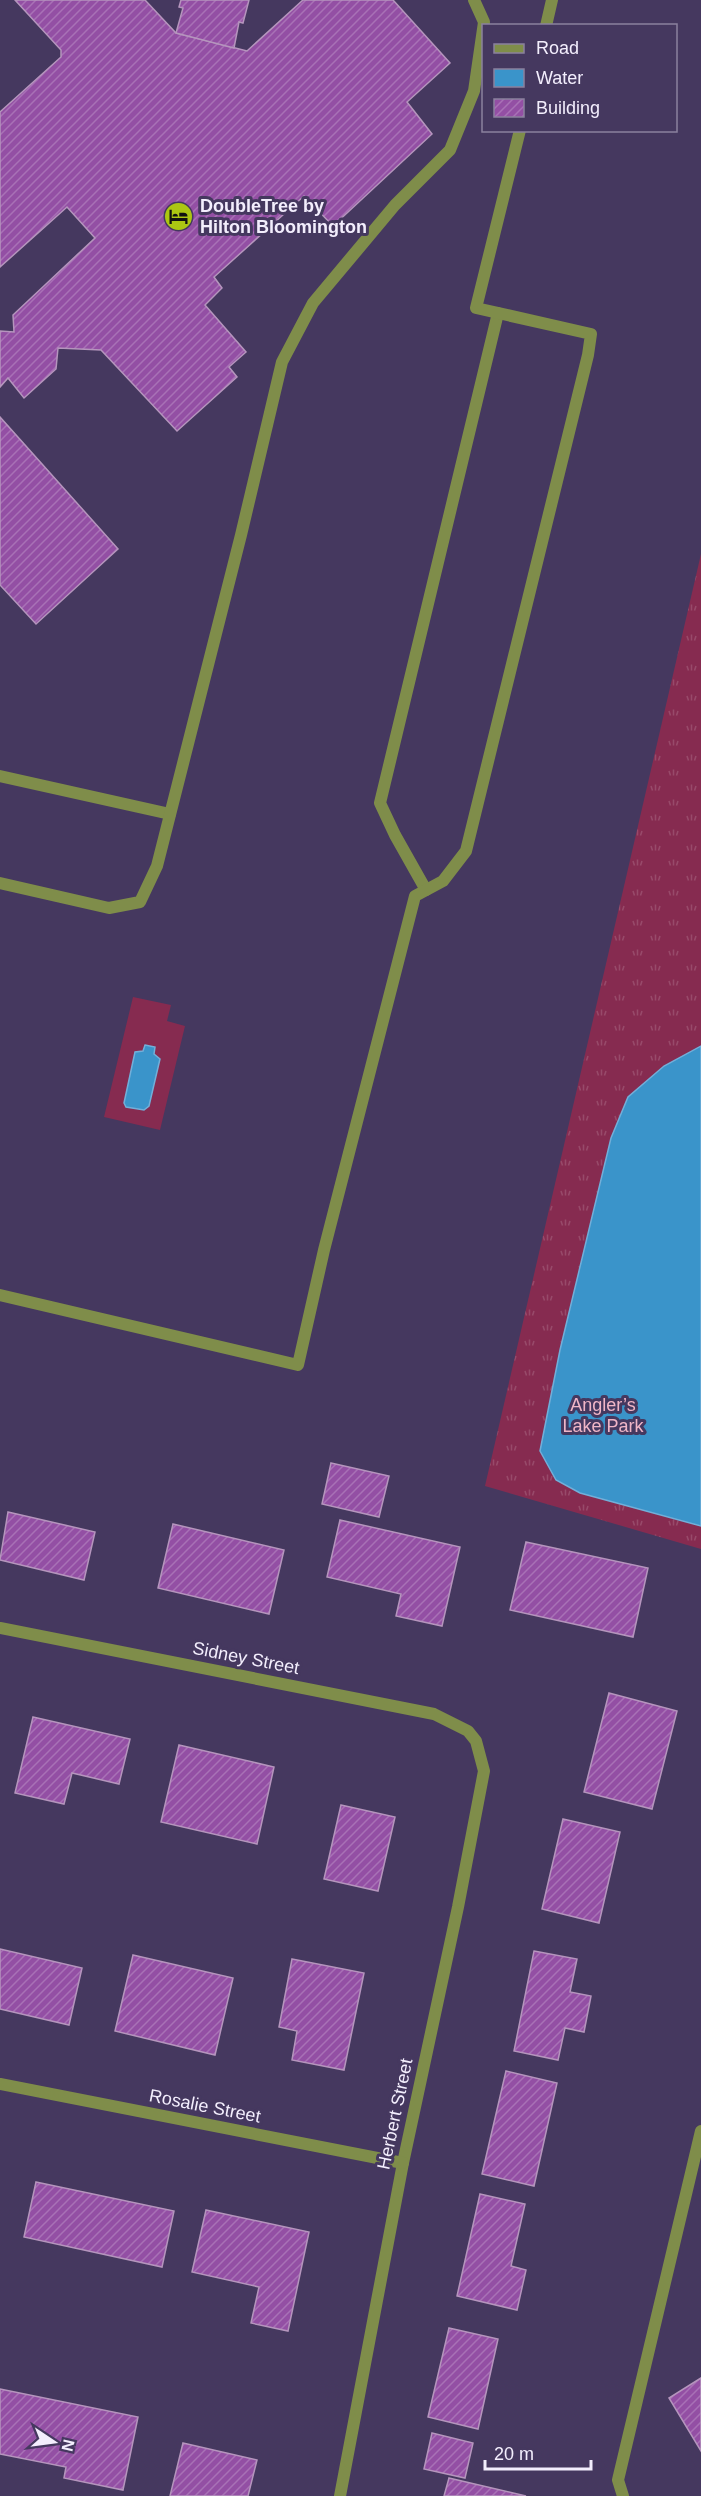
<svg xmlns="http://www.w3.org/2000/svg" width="701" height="2496" font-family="Helvetica,sans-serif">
<defs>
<pattern id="grass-tufts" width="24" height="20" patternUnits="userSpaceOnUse" patternTransform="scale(1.5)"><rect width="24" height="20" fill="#862b50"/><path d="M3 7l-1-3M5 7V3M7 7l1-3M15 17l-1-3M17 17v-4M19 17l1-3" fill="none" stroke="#984a6a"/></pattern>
<pattern id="building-hatch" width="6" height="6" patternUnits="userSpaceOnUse" patternTransform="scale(1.5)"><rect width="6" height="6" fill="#934fa4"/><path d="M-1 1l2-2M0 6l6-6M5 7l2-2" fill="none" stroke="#a871b6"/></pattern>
</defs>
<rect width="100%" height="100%" fill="#45385f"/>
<!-- grass -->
<polygon fill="url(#grass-tufts)" points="701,554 701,1549 485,1486"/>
<!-- pitch -->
<polygon fill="#862b50" points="133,997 171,1005 167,1021 185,1026 160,1130 104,1117"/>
<!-- water -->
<g fill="#3a94ca" stroke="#72afd9" stroke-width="1.5">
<polygon points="145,1045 155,1047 154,1054 160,1059 149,1106 144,1110 126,1107 124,1103 135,1052 143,1051"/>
<polygon points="701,1046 701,1526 580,1493 556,1480 540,1451 560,1350 611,1138 628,1097 664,1066"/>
</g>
<!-- building -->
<g fill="url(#building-hatch)" stroke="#b595bd" stroke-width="1.5">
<polygon points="15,0 145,0 176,33 247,51 303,0 393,0 450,63 407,102 432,134 333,226 304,196 214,277 222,288 205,305 246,352 229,367 237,377 177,431 101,350 58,348 56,369 24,398 8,378 0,387 0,331 14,332 13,315 95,238 67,207 0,267 0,112 61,57 61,50"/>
<polygon points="181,0 249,0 243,23 239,22 234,48 176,33 183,8 179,7"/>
<polygon points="0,417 118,549 36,624 0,585"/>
<polygon points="331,1463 389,1476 379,1517 322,1504"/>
<polygon points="8,1512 95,1532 84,1580 0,1560"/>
<polygon points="340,1520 460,1547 442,1626 396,1616 401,1594 327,1577"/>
<polygon points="173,1524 284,1550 269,1614 158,1588"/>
<polygon points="526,1542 648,1568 633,1637 510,1610"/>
<polygon points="609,1693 677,1711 652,1809 584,1792"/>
<polygon points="33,1717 130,1739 119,1784 72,1773 64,1804 15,1793"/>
<polygon points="179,1745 274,1767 257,1844 161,1822"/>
<polygon points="341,1805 395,1817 378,1891 324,1879"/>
<polygon points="563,1819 620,1832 599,1923 542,1909"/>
<polygon points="0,1949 82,1968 69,2025 0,2009"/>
<polygon points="534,1951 577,1959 570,1992 591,1996 584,2032 565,2028 558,2060 514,2051"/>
<polygon points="133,1955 233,1978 215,2055 115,2031"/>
<polygon points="292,1959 364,1973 344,2070 292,2060 297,2031 279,2027"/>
<polygon points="506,2071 557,2083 534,2186 482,2174"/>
<polygon points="36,2182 174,2211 162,2267 24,2237"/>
<polygon points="480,2194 525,2204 511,2266 526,2270 517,2310 457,2296"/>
<polygon points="206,2210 309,2232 288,2331 251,2323 259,2287 192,2272"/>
<polygon points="449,2328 498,2339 478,2429 428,2417"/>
<polygon points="701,2378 701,2451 669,2398"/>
<polygon points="0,2389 138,2417 123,2490 64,2478 66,2467 0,2454"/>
<polygon points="432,2433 473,2443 465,2478 424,2469"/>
<polygon points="183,2443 257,2460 248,2496 170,2496"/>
<polygon points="449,2478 526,2496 444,2496"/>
</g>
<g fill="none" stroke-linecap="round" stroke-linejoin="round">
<!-- service -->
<g stroke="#7f8d4a" stroke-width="12">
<polyline points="546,26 552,0"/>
<polyline points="0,776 170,814"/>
<polyline points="0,883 109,908 140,902 157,866 241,535 282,362 313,303 395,205 450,150 474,91 484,22 474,0"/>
<polyline points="426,890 395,835 380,803 498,313"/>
<polyline points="0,1295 298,1365 324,1250 415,896 443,881 466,851 588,355 591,334 476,308 520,130"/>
<polyline points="623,2496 618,2480 701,2131"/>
</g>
<!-- minor -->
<g stroke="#7f8d4a" stroke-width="12">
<polyline points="0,1628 434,1714 468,1731 476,1741 484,1771 458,1907 403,2163 340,2496"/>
<polyline points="0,2084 403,2163"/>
</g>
</g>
<!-- icons -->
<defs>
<symbol id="hotel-disc" viewBox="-11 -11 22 22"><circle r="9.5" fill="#acc612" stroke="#45385f"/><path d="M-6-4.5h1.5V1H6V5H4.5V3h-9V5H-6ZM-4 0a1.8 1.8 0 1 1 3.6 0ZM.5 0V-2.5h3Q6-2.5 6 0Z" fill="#111"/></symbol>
</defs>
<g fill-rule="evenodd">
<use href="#hotel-disc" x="162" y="200" width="33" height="33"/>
</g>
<g text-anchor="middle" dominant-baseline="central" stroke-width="6" stroke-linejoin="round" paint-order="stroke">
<!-- poi labels -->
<g font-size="18" font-weight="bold" fill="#f3eefd" stroke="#45385f" text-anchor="start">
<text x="200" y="206">DoubleTree by<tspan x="200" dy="21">Hilton Bloomington</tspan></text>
</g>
<!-- park labels -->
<g font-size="18" fill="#f0b6c7" stroke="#45385f">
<text x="603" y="1405">Angler’s<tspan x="603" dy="21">Lake Park</tspan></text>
</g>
<!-- street labels -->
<g font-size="18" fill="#f3eefd" stroke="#45385f">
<text transform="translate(246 1658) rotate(11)">Sidney Street</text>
<text transform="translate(205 2106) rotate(11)">Rosalie Street</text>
<text transform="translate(395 2114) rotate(-78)">Herbert Street</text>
</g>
</g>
<!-- legend -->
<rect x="482" y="24" width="195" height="108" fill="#45385f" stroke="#8b819e" stroke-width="1.5"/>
<rect x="494" y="44" width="30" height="9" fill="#7f8d4a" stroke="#8b819e" stroke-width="1.5"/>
<text x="536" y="54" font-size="18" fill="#f3eefd">Road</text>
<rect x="494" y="69" width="30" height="18" fill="#3a94ca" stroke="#8b819e" stroke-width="1.5"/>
<text x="536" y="84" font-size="18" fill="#f3eefd">Water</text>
<rect x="494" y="99" width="30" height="18" fill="url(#building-hatch)" stroke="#8b819e" stroke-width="1.5"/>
<text x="536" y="114" font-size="18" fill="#f3eefd">Building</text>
<!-- north arrow -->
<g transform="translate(54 2442) rotate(103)" stroke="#45385f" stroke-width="4.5" paint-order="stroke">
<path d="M0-4.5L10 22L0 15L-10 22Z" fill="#f3eefd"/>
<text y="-9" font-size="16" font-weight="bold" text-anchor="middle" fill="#f3eefd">N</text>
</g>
<!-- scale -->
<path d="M485 2460v9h106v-9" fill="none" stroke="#f3eefd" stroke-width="3"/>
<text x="494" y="2460" font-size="18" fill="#f3eefd" stroke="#45385f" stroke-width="4.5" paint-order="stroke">20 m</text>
</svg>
